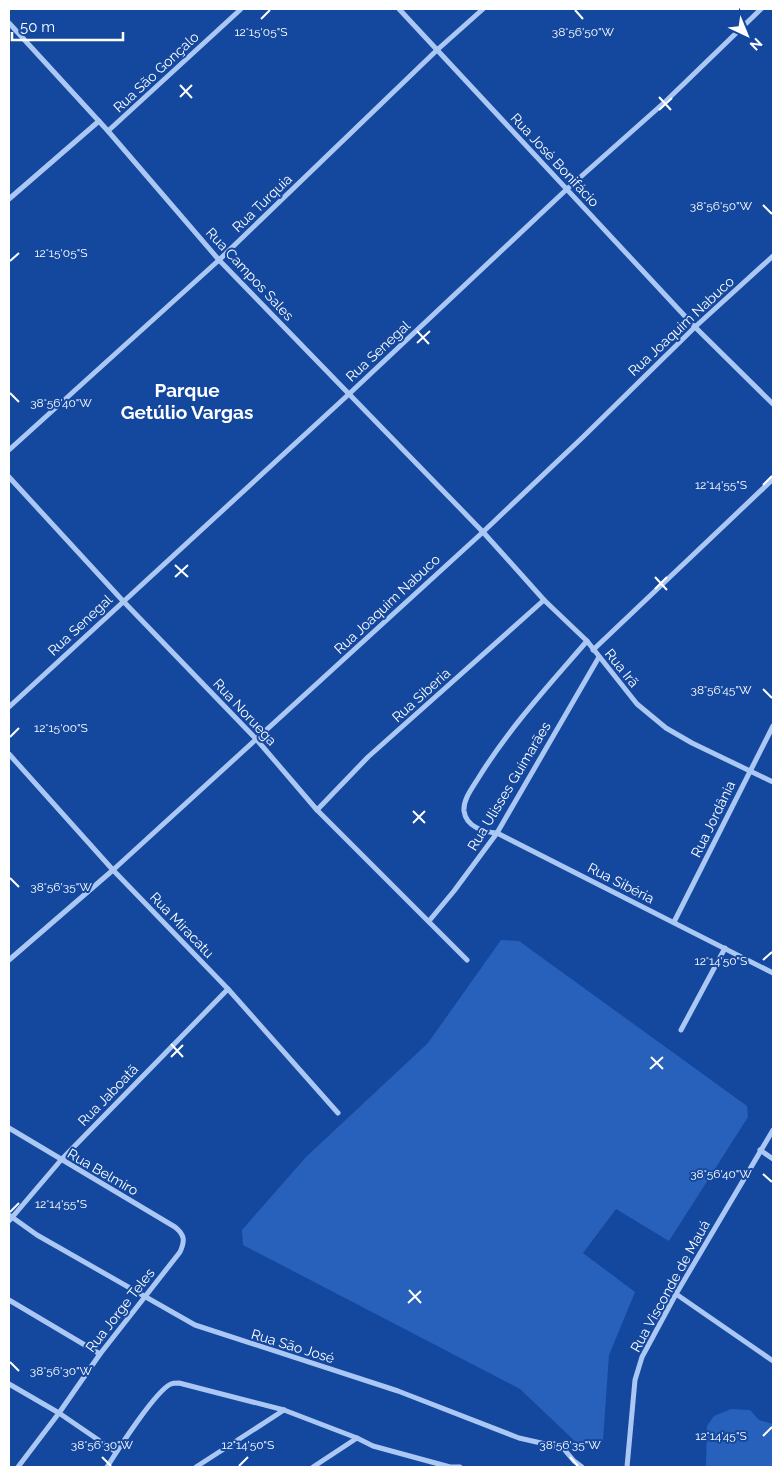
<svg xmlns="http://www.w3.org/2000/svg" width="782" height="1476" font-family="Raleway,sans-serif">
<rect width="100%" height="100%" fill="#14489e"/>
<!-- green -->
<g fill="#2761bc">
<polygon points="501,940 519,941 747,1106 748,1117 669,1241 616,1209 583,1253 635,1292 609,1355 603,1440 581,1447 520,1389 243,1245 242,1230 306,1157 428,1043"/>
<polygon points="731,1409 750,1410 759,1420 773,1424 773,1467 706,1467 707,1426 714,1416"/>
</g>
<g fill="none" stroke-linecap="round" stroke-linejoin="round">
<!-- street -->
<g stroke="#abc8f4" stroke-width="5">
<polyline points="399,9 695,327 773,404"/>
<polyline points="9,23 108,131 219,260 483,532 544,600 587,641 637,704 666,728 692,743 773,782"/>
<polyline points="108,131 241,9"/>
<polyline points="9,199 99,121"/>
<polyline points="9,450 219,260 437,50 483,9"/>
<polyline points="9,477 123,601 257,740 317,810 467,960"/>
<path d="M 587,641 C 549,685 510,727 479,777 C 473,787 463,799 464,811 C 466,827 484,832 497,833 L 773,973"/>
<polyline points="593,650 773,479"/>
<polyline points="9,707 349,394 567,189 666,101 761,9"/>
<polyline points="9,754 113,870 228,989 338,1113"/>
<polyline points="317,810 368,757 544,600"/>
<polyline points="429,921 454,891 497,833 599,657"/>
<polyline points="674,922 773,726"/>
<polyline points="9,960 113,870 483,532 583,437 695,327 773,256"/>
<polyline points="681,1030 725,948"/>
<path d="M 9,1128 L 175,1227 C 185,1235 185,1241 180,1252 L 100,1354 L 59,1413 L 18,1467"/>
<polyline points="760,1150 773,1159"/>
<polyline points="9,1215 37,1235 195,1325 398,1391 519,1438 563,1448 574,1461 582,1467"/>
<polyline points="9,1221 61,1160 228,989"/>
<polyline points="676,1294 773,1361"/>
<polyline points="9,1300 100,1354"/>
<polyline points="9,1384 59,1413 116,1452"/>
<path d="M 107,1467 C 117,1451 156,1390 171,1384 C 173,1383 176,1383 179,1383 L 284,1410 L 357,1438"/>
<polyline points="196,1467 284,1410"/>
<polyline points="313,1467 357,1438 373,1446 450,1467 460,1467"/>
<polyline points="627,1467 635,1380 642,1357 676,1294 773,1130"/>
</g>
</g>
<!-- ticks -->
<path fill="none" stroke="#fff" stroke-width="2" d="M 575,10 L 583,19M 261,19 L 270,10M 180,85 L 192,98M 180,97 L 192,85M 659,97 L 671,110M 659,110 L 672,98M 763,205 L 772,214M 10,261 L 19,253M 417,331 L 429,344M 417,343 L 430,331M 10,393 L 19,402M 763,485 L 772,476M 175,565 L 188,577M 175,577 L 188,565M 655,577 L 667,590M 655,589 L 667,577M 763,689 L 772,698M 10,737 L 19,728M 413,811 L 425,823M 413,823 L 425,811M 10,878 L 19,887M 763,960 L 772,952M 171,1044 L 183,1057M 171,1057 L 183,1045M 651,1057 L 663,1069M 650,1069 L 663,1057M 763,1174 L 772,1182M 10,1212 L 19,1203M 409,1290 L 421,1303M 408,1303 L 421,1291M 10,1362 L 19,1371M 763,1436 L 772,1427M 102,1457 L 111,1466M 570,1457 L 578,1466M 239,1466 L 248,1457"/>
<g text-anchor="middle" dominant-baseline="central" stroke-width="4" stroke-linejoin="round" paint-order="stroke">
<!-- street labels -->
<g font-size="14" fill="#fff" stroke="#14489e">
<text transform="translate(156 72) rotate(-43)">Rua São Gonçalo</text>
<text transform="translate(555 160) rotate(47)">Rua José Bonifácio</text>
<text transform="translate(262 203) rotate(-44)">Rua Turquia</text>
<text transform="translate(250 274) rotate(47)">Rua Campos Sales</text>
<text transform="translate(681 326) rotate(-43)">Rua Joaquim Nabuco</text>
<text transform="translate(378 351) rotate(-43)">Rua Senegal</text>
<text transform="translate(387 604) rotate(-43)">Rua Joaquim Nabuco</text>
<text transform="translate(80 625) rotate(-43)">Rua Senegal</text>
<text transform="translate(622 668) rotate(51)">Rua Irã</text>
<text transform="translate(421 695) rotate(-42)">Rua Siberia</text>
<text transform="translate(245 712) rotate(47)">Rua Noruega</text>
<text transform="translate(509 786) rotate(-59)">Rua Ulisses Guimarães</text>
<text transform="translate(713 819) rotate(-64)">Rua Jordânia</text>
<text transform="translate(621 883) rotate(27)">Rua Sibéria</text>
<text transform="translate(182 925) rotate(46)">Rua Miracatu</text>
<text transform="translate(108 1095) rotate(-46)">Rua Jaboatã</text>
<text transform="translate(103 1172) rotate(30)">Rua Belmiro</text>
<text transform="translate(670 1286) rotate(-61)">Rua Visconde de Mauá</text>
<text transform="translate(120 1310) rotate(-52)">Rua Jorge Teles</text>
<text transform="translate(293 1346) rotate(17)">Rua São José</text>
</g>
<!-- district labels -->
<g font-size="19" font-weight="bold" fill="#fff" stroke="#14489e">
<text x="187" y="390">Parque<tspan x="187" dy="22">Getúlio Vargas</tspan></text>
</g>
</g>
<g font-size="12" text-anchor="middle" fill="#fff" stroke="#14489e" stroke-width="4" stroke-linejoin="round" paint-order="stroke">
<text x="261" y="36">12°15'05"S</text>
<text x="583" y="36">38°56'50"W</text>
<text x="721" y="210">38°56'50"W</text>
<text x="61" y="257">12°15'05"S</text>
<text x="61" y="407">38°56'40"W</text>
<text x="721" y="489">12°14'55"S</text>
<text x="721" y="694">38°56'45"W</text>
<text x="61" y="732">12°15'00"S</text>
<text x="61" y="891">38°56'35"W</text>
<text x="721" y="965">12°14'50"S</text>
<text x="721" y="1178">38°56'40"W</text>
<text x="61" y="1208">12°14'55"S</text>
<text x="61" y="1375">38°56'30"W</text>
<text x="721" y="1440">12°14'45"S</text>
<text x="102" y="1449">38°56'30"W</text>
<text x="570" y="1449">38°56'35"W</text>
<text x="248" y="1449">12°14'50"S</text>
</g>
<!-- border -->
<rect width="782" height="1476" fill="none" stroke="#ffffff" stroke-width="20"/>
<!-- north arrow -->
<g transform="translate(747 35) rotate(136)" stroke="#14489e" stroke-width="4" paint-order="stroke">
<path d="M0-4L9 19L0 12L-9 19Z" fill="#ffffff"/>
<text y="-8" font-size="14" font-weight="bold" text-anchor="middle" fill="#ffffff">N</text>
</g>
<!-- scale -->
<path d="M12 32v8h111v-8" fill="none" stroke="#ffffff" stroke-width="2.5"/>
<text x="20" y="32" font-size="15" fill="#ffffff" stroke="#14489e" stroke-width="4" paint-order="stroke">50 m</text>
</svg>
